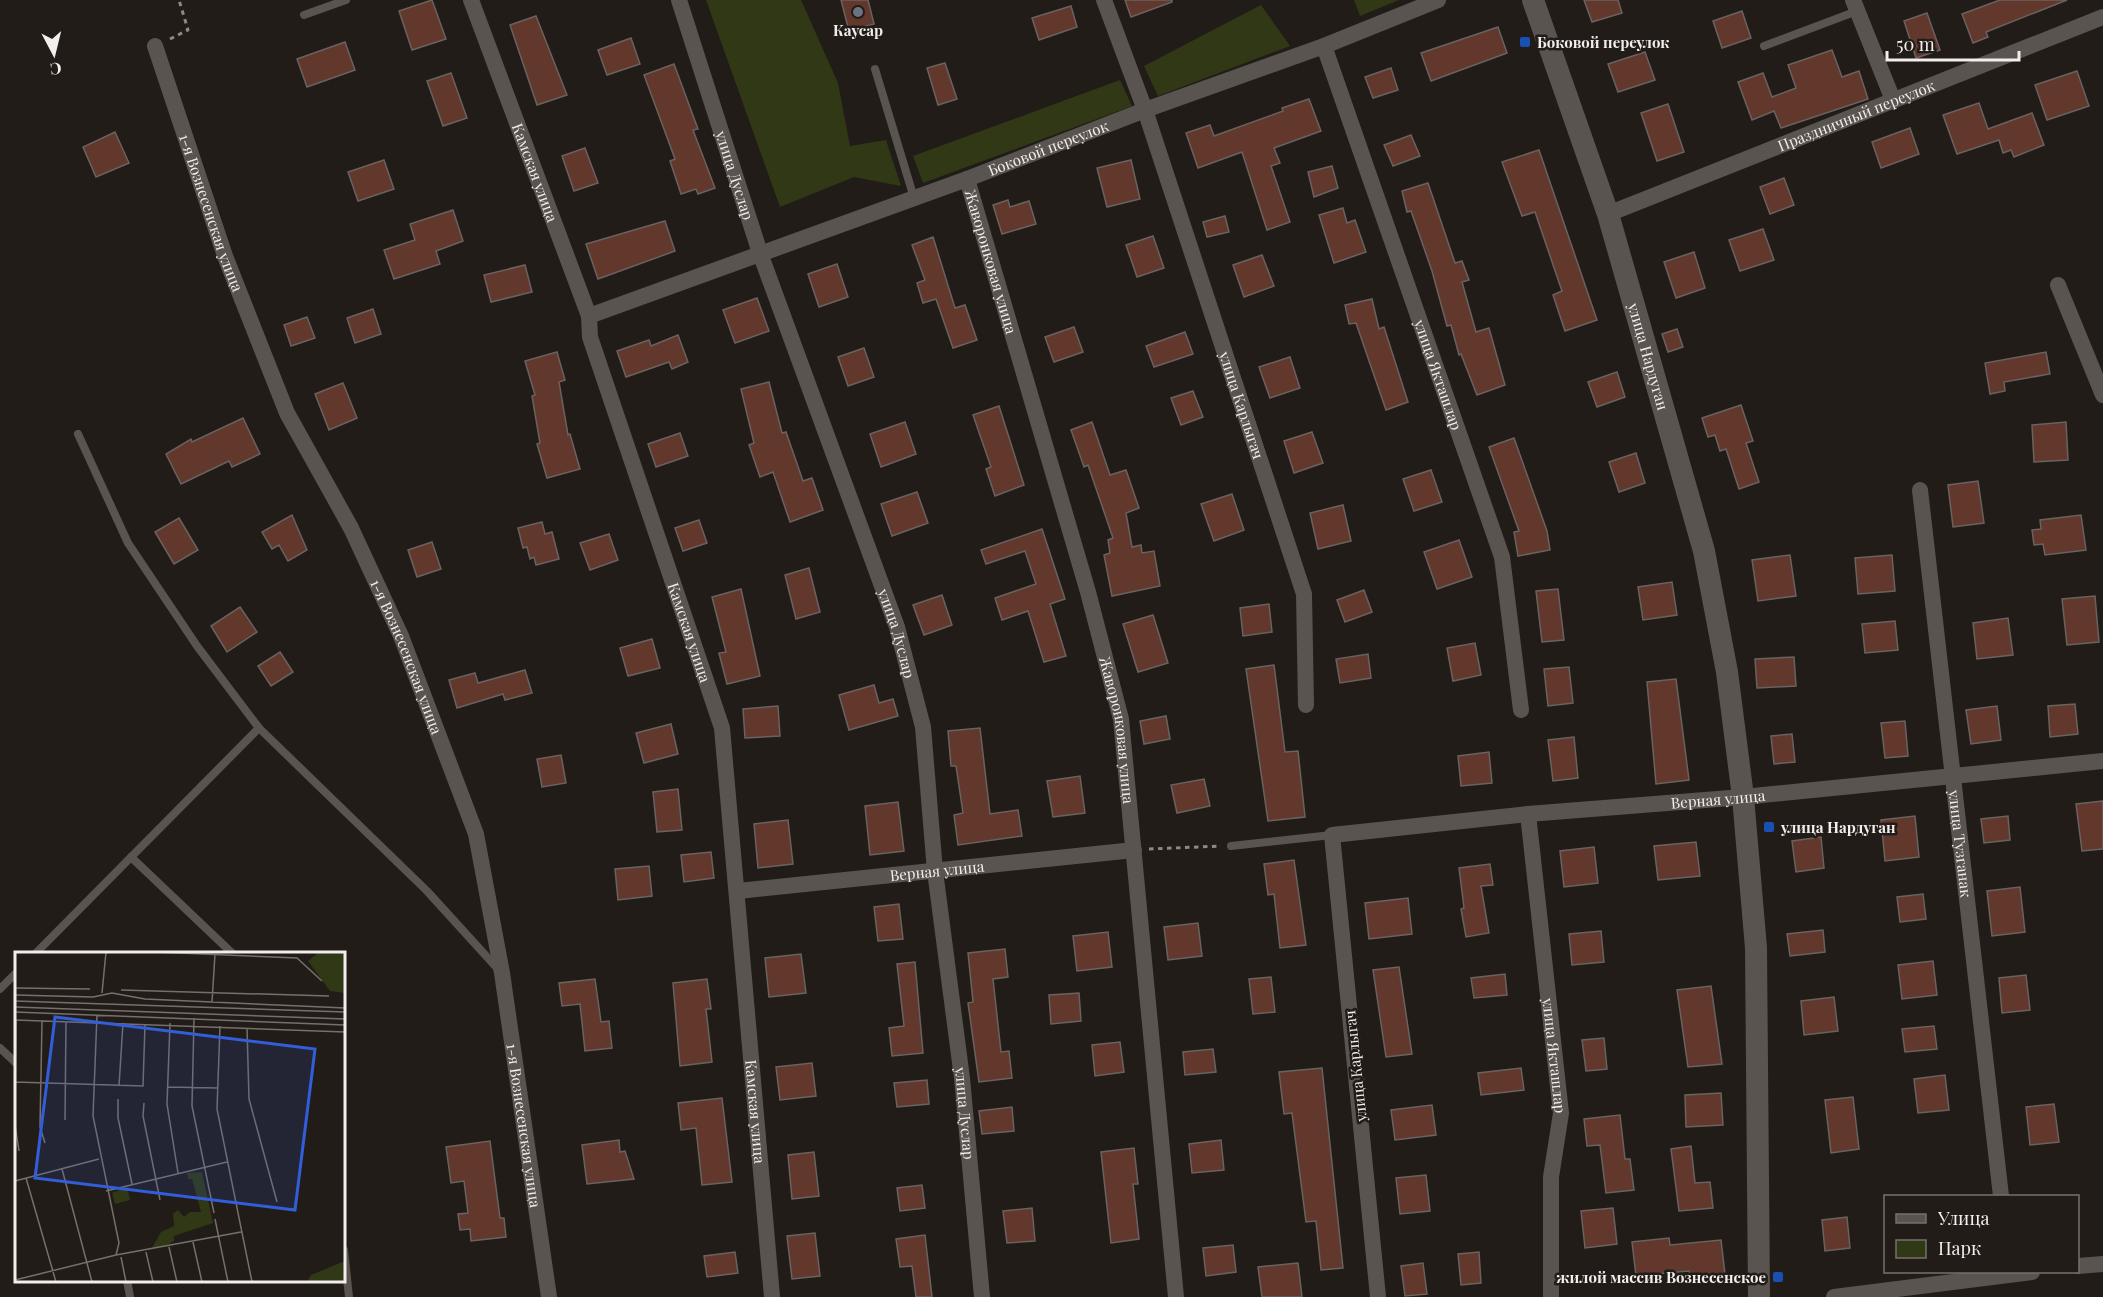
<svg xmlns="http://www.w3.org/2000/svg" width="2103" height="1297" font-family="'Playfair Display',serif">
<rect width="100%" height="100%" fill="#221c19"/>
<!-- green -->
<g fill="#313815">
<polygon points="706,0 801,0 838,83 850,146 886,140 901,186 854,177 780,207"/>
<polygon points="1354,0 1399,0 1360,16"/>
<polygon points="1261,5 1290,46 1158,96 1144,66"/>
<polygon points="1120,80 1132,106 923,183 913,156"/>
</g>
<!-- building -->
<g fill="#62382c" stroke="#696260" stroke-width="1.5">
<polygon points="432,0 446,39 412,50 399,11"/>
<polygon points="841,0 868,0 874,24 849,31"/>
<polygon points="1125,0 1172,0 1172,2 1131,17"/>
<polygon points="1584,0 1618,0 1622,13 1592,22"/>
<polygon points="2000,0 2067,0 1986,32 1988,37 1973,43 1962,14"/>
<polygon points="1071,6 1077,27 1039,40 1032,18"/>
<polygon points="1742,11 1751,38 1722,48 1713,21"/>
<polygon points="1927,13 1940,50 1916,58 1904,21"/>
<polygon points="536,16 567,95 537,105 510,25"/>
<polygon points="1498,27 1507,53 1431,81 1421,53"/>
<polygon points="631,38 640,64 607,75 598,50"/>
<polygon points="345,42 355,70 307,87 297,59"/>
<polygon points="1832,50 1842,77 1859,71 1868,99 1781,128 1774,111 1752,120 1738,82 1763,73 1772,97 1796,88 1788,65"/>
<polygon points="1645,52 1655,80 1618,92 1608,64"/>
<polygon points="945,63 957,99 938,105 927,68"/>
<polygon points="674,64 698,129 693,130 715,188 698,194 696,189 681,194 670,161 675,159 644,75"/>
<polygon points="1391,68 1398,90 1373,98 1365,77"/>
<polygon points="2077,71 2089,106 2047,120 2035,85"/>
<polygon points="451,73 467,118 443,126 427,81"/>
<polygon points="1309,99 1321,131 1274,148 1280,163 1271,166 1290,222 1267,230 1242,152 1198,168 1186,133 1210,125 1214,136 1283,111 1282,108"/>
<polygon points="1979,103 1988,129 2032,113 2044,145 2014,157 2011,150 2003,153 1999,140 1957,154 1943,115"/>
<polygon points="1668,104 1684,152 1657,161 1641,113"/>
<polygon points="1910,128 1919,154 1881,168 1872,142"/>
<polygon points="115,132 129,163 96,177 83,147"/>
<polygon points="1411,135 1420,156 1393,166 1384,145"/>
<polygon points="585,148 598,183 574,191 562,156"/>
<polygon points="1539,150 1597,320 1565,331 1553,295 1562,291 1535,212 1522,216 1502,162"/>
<polygon points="384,160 394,189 358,201 348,172"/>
<polygon points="1131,160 1140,199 1107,207 1097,168"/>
<polygon points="1332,166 1338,188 1314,197 1308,172"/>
<polygon points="1784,178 1794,205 1770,214 1760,187"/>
<polygon points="1428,183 1455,263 1462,261 1469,280 1462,282 1476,332 1489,328 1505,385 1477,395 1461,354 1459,355 1451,325 1447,326 1432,271 1411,211 1407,212 1402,191"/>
<polygon points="1008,200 1010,207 1029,201 1036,224 1002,234 993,205"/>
<polygon points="1343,208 1347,223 1355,220 1366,252 1334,263 1319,215"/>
<polygon points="453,210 463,241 436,251 440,264 394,279 384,250 415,240 410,224"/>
<polygon points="1225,216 1229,232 1207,237 1203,222"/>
<polygon points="665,221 675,251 598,279 586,244"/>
<polygon points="1763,229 1774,260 1740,271 1729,240"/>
<polygon points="1153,236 1164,268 1137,277 1126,245"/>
<polygon points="933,237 955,308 965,305 977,340 953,348 936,299 923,303 917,283 925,280 912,245"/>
<polygon points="1694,252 1705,288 1676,298 1664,262"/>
<polygon points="1262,255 1274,286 1244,297 1233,265"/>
<polygon points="837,264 848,297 819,307 808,274"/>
<polygon points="525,265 532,292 491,302 484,275"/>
<polygon points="757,298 769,331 735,343 723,310"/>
<polygon points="1372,299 1379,329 1384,327 1408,402 1386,410 1356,323 1349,324 1345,305"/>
<polygon points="373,309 381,334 355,343 347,318"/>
<polygon points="307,317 315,338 291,346 284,325"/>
<polygon points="1074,327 1083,352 1054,362 1045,337"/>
<polygon points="1677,329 1683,347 1668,352 1662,334"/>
<polygon points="1185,332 1193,354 1154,367 1146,346"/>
<polygon points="678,335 688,362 672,369 669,362 626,377 617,351 649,340 651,346"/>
<polygon points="864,348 874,377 848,386 838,357"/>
<polygon points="557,352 565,380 559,382 568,435 570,434 580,469 547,478 537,444 540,443 532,396 535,395 525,361"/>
<polygon points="2046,352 2050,374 2004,382 2005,391 1990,394 1985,363"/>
<polygon points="1290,357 1300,388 1270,398 1259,367"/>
<polygon points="1617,372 1625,397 1597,407 1588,382"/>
<polygon points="769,382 782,433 786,432 803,481 812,478 823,510 790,522 773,472 760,477 749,445 754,443 741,389"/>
<polygon points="343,383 357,418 329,430 315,394"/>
<polygon points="1193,391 1203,417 1181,425 1171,398"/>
<polygon points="1741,405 1753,441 1746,443 1759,482 1739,489 1726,449 1720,451 1715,435 1708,437 1702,418"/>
<polygon points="999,406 1024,485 995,496 986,469 991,467 973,415"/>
<polygon points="243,418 260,454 232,467 229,461 181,484 166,454 191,439 192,442"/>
<polygon points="905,422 916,454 881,467 870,434"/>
<polygon points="1092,422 1110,475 1126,470 1139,508 1126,513 1132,547 1141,545 1142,553 1154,551 1160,586 1112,596 1104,555 1110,553 1108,540 1113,538 1088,465 1084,467 1071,430"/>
<polygon points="2066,422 2068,460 2034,462 2032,425"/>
<polygon points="1312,432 1323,463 1294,473 1284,441"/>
<polygon points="680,433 688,456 656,467 648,444"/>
<polygon points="1514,438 1547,531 1550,550 1518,556 1514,532 1519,531 1489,447"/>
<polygon points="1636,453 1645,483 1619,492 1609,462"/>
<polygon points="1431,470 1442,502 1414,511 1403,479"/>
<polygon points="1978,481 1984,523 1953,527 1948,485"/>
<polygon points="917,492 928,523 892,536 881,504"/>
<polygon points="1232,494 1244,530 1214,541 1201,504"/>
<polygon points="1343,505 1351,541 1318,549 1310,513"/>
<polygon points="292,515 307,550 288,561 279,545 272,549 262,532"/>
<polygon points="2081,515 2086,550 2045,555 2043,544 2034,545 2032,530 2041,529 2040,520"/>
<polygon points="179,518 198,550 174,564 155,532"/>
<polygon points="699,520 707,543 683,551 675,528"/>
<polygon points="542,522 545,534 552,532 559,559 536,565 534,557 530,559 527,547 523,548 518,528"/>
<polygon points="1042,529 1065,599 1050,604 1066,656 1044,662 1028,611 1002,620 995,598 1036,584 1025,551 986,564 981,550"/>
<polygon points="609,534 618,560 590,570 580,543"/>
<polygon points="1459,540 1472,577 1437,589 1424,552"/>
<polygon points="432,542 441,569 417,577 408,550"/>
<polygon points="1790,555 1796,596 1758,601 1752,560"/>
<polygon points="1892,555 1895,591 1858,594 1855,558"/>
<polygon points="809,568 820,612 796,619 785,575"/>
<polygon points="1672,582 1677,615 1643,620 1638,587"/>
<polygon points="741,589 760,676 727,684 719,653 726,652 712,597"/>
<polygon points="1558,589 1564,640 1542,642 1536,591"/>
<polygon points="1364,590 1372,612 1345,622 1337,600"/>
<polygon points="942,595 952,625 924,635 913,605"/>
<polygon points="2095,596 2099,642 2067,645 2062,599"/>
<polygon points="1269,604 1272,632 1243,636 1240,608"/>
<polygon points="240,607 257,632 227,652 211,626"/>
<polygon points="1153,615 1168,663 1138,672 1123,624"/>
<polygon points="2008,618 2013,655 1977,659 1973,623"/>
<polygon points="1895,621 1898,650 1865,653 1862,624"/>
<polygon points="652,639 660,668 628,676 620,648"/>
<polygon points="1475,643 1481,675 1453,681 1447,648"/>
<polygon points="280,652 293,672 271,686 258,666"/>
<polygon points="1368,654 1371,678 1340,683 1336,659"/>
<polygon points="1794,657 1796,686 1757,688 1755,659"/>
<polygon points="1274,665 1285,752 1298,751 1305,817 1268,821 1246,669"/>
<polygon points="1569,667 1573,703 1548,706 1544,669"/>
<polygon points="525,670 532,693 505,700 503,694 457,708 449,680 475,673 478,683"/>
<polygon points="1676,679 1689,780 1656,784 1647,682"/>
<polygon points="874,685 879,703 893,699 898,716 849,730 839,695"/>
<polygon points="2075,704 2078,734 2050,737 2048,706"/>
<polygon points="778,706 780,736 745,738 743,709"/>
<polygon points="1997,706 2001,740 1971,744 1966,710"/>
<polygon points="1166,716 1170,739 1144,744 1140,721"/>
<polygon points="1905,721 1908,756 1885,758 1881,723"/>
<polygon points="671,724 678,754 644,763 636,733"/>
<polygon points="980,728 990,814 1018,810 1022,836 958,845 954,815 963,813 956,766 951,766 948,731"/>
<polygon points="1792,734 1795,762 1774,764 1771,736"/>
<polygon points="1574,737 1578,778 1553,781 1548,740"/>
<polygon points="1489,752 1492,783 1461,786 1458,756"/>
<polygon points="561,755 566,783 542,787 537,759"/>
<polygon points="1080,776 1085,813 1053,817 1047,781"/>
<polygon points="1204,779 1210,806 1177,813 1171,785"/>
<polygon points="678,789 682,830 657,832 653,792"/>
<polygon points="2103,801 2103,849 2082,851 2076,804"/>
<polygon points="898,802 904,851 870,855 865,806"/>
<polygon points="1915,816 1919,857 1885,861 1881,820"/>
<polygon points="2008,816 2010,840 1984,843 1981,819"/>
<polygon points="788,820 793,864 758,868 754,824"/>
<polygon points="1821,837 1824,868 1796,872 1792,841"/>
<polygon points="1696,842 1700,876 1658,880 1654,846"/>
<polygon points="1594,847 1598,883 1564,887 1560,851"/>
<polygon points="711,852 714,878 684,882 681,855"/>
<polygon points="1294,860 1306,945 1280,948 1274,894 1268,895 1264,864"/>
<polygon points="1490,864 1493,885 1481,886 1489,933 1466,937 1461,909 1464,908 1459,868"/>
<polygon points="649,866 652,896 618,900 615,869"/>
<polygon points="2020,887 2025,932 1992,936 1987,891"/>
<polygon points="1923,894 1926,919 1900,922 1897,897"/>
<polygon points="1408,898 1412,934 1369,939 1365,903"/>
<polygon points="899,904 903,939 878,941 874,907"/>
<polygon points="1198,923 1202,956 1168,960 1164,927"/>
<polygon points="1823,930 1825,952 1790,956 1787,934"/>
<polygon points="1601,931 1604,962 1572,965 1569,934"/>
<polygon points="1108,932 1112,967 1077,971 1073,936"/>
<polygon points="1005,949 1008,977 993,979 1001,1052 1009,1051 1012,1078 979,1082 968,1003 973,1002 968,953"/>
<polygon points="801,954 806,993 769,997 765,958"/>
<polygon points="1933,961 1937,995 1902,999 1898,965"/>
<polygon points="915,962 923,1053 892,1056 889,1028 904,1026 897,964"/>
<polygon points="1399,967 1412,1054 1386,1057 1373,970"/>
<polygon points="1505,974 1507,995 1474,998 1471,978"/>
<polygon points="2026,975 2030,1010 2002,1013 1999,978"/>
<polygon points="1271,977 1275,1012 1253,1014 1249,979"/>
<polygon points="595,979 601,1022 609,1021 612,1048 585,1051 580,1004 562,1006 559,983"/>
<polygon points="707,979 711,1009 706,1009 712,1062 680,1066 673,983"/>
<polygon points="1711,986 1722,1064 1688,1067 1677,990"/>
<polygon points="1079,993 1081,1021 1051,1024 1049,995"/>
<polygon points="1834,997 1838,1031 1804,1035 1801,1001"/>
<polygon points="1934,1026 1937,1049 1905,1052 1902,1029"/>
<polygon points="1604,1038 1607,1069 1586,1071 1582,1040"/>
<polygon points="1120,1042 1124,1072 1095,1076 1092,1045"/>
<polygon points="1213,1049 1216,1072 1185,1075 1183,1052"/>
<polygon points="812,1063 816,1096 780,1100 776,1067"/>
<polygon points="1322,1068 1343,1268 1321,1270 1316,1221 1306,1222 1292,1113 1284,1114 1279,1072"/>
<polygon points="1521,1068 1524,1090 1481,1095 1478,1073"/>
<polygon points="1945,1075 1949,1110 1918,1113 1914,1079"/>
<polygon points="927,1080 929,1104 897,1107 894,1083"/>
<polygon points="1721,1093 1723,1125 1686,1127 1685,1095"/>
<polygon points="1853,1097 1859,1149 1831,1153 1825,1100"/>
<polygon points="722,1098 732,1182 702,1185 696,1128 681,1130 678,1103"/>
<polygon points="2054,1104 2059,1142 2030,1145 2026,1107"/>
<polygon points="1432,1105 1436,1135 1395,1140 1391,1110"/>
<polygon points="1012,1107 1014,1131 982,1134 979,1111"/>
<polygon points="1620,1115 1625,1159 1630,1159 1634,1190 1606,1193 1600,1145 1587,1146 1584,1119"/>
<polygon points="619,1140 620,1152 625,1151 634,1179 587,1184 582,1145"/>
<polygon points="1221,1140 1224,1170 1192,1173 1189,1144"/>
<polygon points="490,1141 500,1218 504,1218 506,1237 471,1241 470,1229 460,1230 458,1214 468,1213 464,1181 451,1183 446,1147"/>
<polygon points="1691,1146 1695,1183 1710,1182 1713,1208 1679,1211 1671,1149"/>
<polygon points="1134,1148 1138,1184 1133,1184 1139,1239 1111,1243 1101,1152"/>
<polygon points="814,1152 819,1196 792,1199 788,1155"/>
<polygon points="1426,1175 1430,1211 1400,1214 1396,1178"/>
<polygon points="922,1185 925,1208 900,1211 897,1188"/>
<polygon points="1032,1208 1035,1241 1007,1243 1003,1211"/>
<polygon points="1613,1208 1617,1244 1585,1248 1581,1211"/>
<polygon points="1847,1217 1850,1248 1825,1251 1822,1220"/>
<polygon points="815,1233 820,1276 792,1279 787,1236"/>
<polygon points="925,1235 932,1297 916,1297 912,1266 900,1267 896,1239"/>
<polygon points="1669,1238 1670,1245 1721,1240 1725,1274 1690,1278 1689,1271 1636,1276 1632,1242"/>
<polygon points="1233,1245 1236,1272 1206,1276 1203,1248"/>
<polygon points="735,1252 738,1273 707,1277 704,1256"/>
<polygon points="1479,1252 1481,1283 1461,1285 1458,1254"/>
<polygon points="1298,1263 1302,1297 1262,1297 1258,1267"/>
<polygon points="1423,1263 1427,1294 1405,1296 1401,1266"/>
</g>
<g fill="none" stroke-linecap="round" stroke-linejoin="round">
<!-- path -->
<g stroke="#8e8987" stroke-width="3" stroke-dasharray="4.5 4.5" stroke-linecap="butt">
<polyline points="170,39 188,30 179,0"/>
<polyline points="1149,849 1221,846"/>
</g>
<!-- lane -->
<g stroke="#5a5450" stroke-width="8">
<polyline points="304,15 346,0"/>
<polyline points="1764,46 1857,11"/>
<polyline points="875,69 914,198"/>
<polyline points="78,434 128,543 197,646 259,728 427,891 498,969"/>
<polyline points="1231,846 1332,835"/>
<polyline points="131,857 233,954"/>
<polyline points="35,954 259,728"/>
<polyline points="0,989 16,973"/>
<polyline points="0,1048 16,1063"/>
<polyline points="344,1250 349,1297"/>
<polyline points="127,1280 130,1297"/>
</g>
<!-- street -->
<g stroke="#5a5450" stroke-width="16">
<path id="s1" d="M 471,0 L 589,316 L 590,337 L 722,728 L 772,1297"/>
<path id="s2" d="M 679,0 L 760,253 L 897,627 L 923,727 L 935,871 L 962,1078 L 982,1297"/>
<path id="s3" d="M 1104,0 L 1145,110 L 1304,594 L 1306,705"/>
<polyline points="1853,0 1893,100"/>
<path id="s4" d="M 155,46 L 225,256 L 287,413 L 351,528 L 401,636 L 476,834 L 502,973 L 549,1297"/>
<path id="s5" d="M 1324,46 L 1502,557 L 1521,710"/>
<path id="s6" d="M 967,179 L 1088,592 L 1121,719 L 1176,1297"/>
<path id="s7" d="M 1608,214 L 2103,17"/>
<polyline points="2058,285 2103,395"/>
<path id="s8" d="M 589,316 L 967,179 L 1145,110 L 1324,46 L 1438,0"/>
<path id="s9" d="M 1920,490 L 2001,1196"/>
<path id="s10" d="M 1528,814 L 1561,1113 L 1551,1177 L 1551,1297"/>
<path id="s11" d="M 738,891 L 1134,850"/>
<polyline points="2078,1266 2103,1264"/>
<path id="s12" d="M 1378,1297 L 1332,835 L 1528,814 L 1743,797 L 2103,761"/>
<polyline points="1834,1297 2032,1272"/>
</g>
<!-- secondary -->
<path stroke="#5a5450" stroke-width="22" id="s13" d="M 1533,0 L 1608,214 L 1704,551 L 1727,672 L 1743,797 L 1756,948 L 1759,1297"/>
</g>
<!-- markers -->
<circle fill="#6b7280" stroke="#221c19" stroke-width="2" cx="858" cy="12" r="6"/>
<g fill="#1a4fb4" stroke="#221c19" stroke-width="2">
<rect x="1519" y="36" width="12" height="12" rx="3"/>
<rect x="1763" y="821" width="12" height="12" rx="3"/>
<rect x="1772" y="1271" width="12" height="12" rx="3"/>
</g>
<g text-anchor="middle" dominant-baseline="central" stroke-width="5" stroke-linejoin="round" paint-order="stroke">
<!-- poi labels -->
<g font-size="15" font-weight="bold" fill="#f2eeec" stroke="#221c19" text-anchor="start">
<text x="858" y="30" text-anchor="middle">Каусар</text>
<text x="1537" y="42">Боковой переулок</text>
<text x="1781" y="827">улица Нардуган</text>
<text x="1766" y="1277" text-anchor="end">жилой массив Вознесенское</text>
</g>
<!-- street labels -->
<g font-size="15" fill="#f2eeec" stroke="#221c19">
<text stroke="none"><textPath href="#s7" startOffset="267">Праздничный переулок</textPath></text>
<text stroke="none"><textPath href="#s8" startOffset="489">Боковой переулок</textPath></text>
<text stroke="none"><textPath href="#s1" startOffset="184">Камская улица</textPath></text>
<text stroke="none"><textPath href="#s2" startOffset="184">улица Дуслар</textPath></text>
<text stroke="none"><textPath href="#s4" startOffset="176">1-я Вознесенская улица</textPath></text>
<text stroke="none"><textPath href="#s6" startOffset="86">Жаворонковая улица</textPath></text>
<text stroke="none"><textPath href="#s13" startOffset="375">улица Нардуган</textPath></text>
<text stroke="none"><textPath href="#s5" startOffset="348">улица Якташлар</textPath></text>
<text stroke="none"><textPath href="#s3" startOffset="428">улица Карлыгач</textPath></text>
<text stroke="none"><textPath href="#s1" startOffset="670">Камская улица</textPath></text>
<text stroke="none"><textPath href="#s2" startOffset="670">улица Дуслар</textPath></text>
<text stroke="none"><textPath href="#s4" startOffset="662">1-я Вознесенская улица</textPath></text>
<text stroke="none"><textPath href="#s6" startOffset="572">Жаворонковая улица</textPath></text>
<text stroke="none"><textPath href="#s12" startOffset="852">Верная улица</textPath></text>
<text stroke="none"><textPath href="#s9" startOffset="356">улица Тузганак</textPath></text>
<text stroke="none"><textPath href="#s11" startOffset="200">Верная улица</textPath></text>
<text stroke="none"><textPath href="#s10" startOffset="243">улица Якташлар</textPath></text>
<text transform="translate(1355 1066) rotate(-96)">улица Карлыгач</text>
<text stroke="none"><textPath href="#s1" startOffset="1156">Камская улица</textPath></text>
<text stroke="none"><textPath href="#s2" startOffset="1156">улица Дуслар</textPath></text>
<text stroke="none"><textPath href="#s4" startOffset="1148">1-я Вознесенская улица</textPath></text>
</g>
</g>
<!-- overview -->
<g transform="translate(15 952)">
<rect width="330" height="330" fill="#221c19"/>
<path d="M 304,0 L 330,0 L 330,41 L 315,39 L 293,9 ZM 187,220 L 198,271 L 159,284 L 159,289 L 149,295 L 137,296 L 146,280 L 159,274 L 158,262 L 163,258 L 169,265 L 175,260 L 186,260 L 177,227 L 173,227 L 172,221 ZM 112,235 L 115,248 L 100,252 L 97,241 ZM 330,309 L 330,330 L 292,330 L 296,323 Z" fill="#313815"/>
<path fill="none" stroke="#75706d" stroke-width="1.5" d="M 140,0 L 282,6 L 307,29M 0,36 L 75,37M 106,38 L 314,44M 87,41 L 91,0M 0,43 L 78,45 L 97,41 L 130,47 L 330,56M 0,49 L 330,60M 197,50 L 200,2M 0,55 L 330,67M 0,60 L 330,73M 82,63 L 78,164 L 104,291 L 101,303M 179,66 L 177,154 L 199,261M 0,68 L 330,80M 27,69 L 25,175 L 30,191M 155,71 L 152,152 L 163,221M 205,74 L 202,157 L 237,330M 232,76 L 234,147 L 262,250M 0,130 L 128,134 L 130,72M 104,134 L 108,71M 153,135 L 203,136M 103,147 L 103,166 L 117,232M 0,151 L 1,68M 129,151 L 128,164 L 145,248M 50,168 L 51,70M 0,173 L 4,199M 47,217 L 77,330M 11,226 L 41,330M 0,229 L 84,207M 91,239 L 212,210M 200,267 L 213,330M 178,290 L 187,330M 154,295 L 162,330M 131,300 L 138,330M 106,305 L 111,330M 0,328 L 101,303 L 226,280"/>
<path fill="#325eda" fill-opacity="0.15" stroke="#325eda" stroke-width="3" d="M 40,65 L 300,97 L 280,258 L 20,226 Z"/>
<rect width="330" height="330" fill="none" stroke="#f2eeec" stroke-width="3"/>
</g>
<!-- legend -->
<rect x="1884" y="1195" width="195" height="78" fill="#221c19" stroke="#75706d" stroke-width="1.5"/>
<rect x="1896" y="1214" width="30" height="9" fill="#5a5450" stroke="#75706d" stroke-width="1.5"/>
<text x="1938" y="1225" font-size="18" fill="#f2eeec">Улица</text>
<rect x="1896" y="1240" width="30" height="18" fill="#313815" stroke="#75706d" stroke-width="1.5"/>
<text x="1938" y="1255" font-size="18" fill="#f2eeec">Парк</text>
<!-- north arrow -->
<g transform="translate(54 54) rotate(173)" stroke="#221c19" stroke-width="4.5" paint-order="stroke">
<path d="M0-4.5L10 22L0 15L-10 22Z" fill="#f2eeec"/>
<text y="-9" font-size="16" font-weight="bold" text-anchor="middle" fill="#f2eeec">С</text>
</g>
<!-- scale -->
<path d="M1887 51v9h132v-9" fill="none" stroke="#f2eeec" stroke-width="3"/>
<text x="1896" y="51" font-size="18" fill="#f2eeec" stroke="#221c19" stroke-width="4.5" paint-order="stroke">50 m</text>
</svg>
